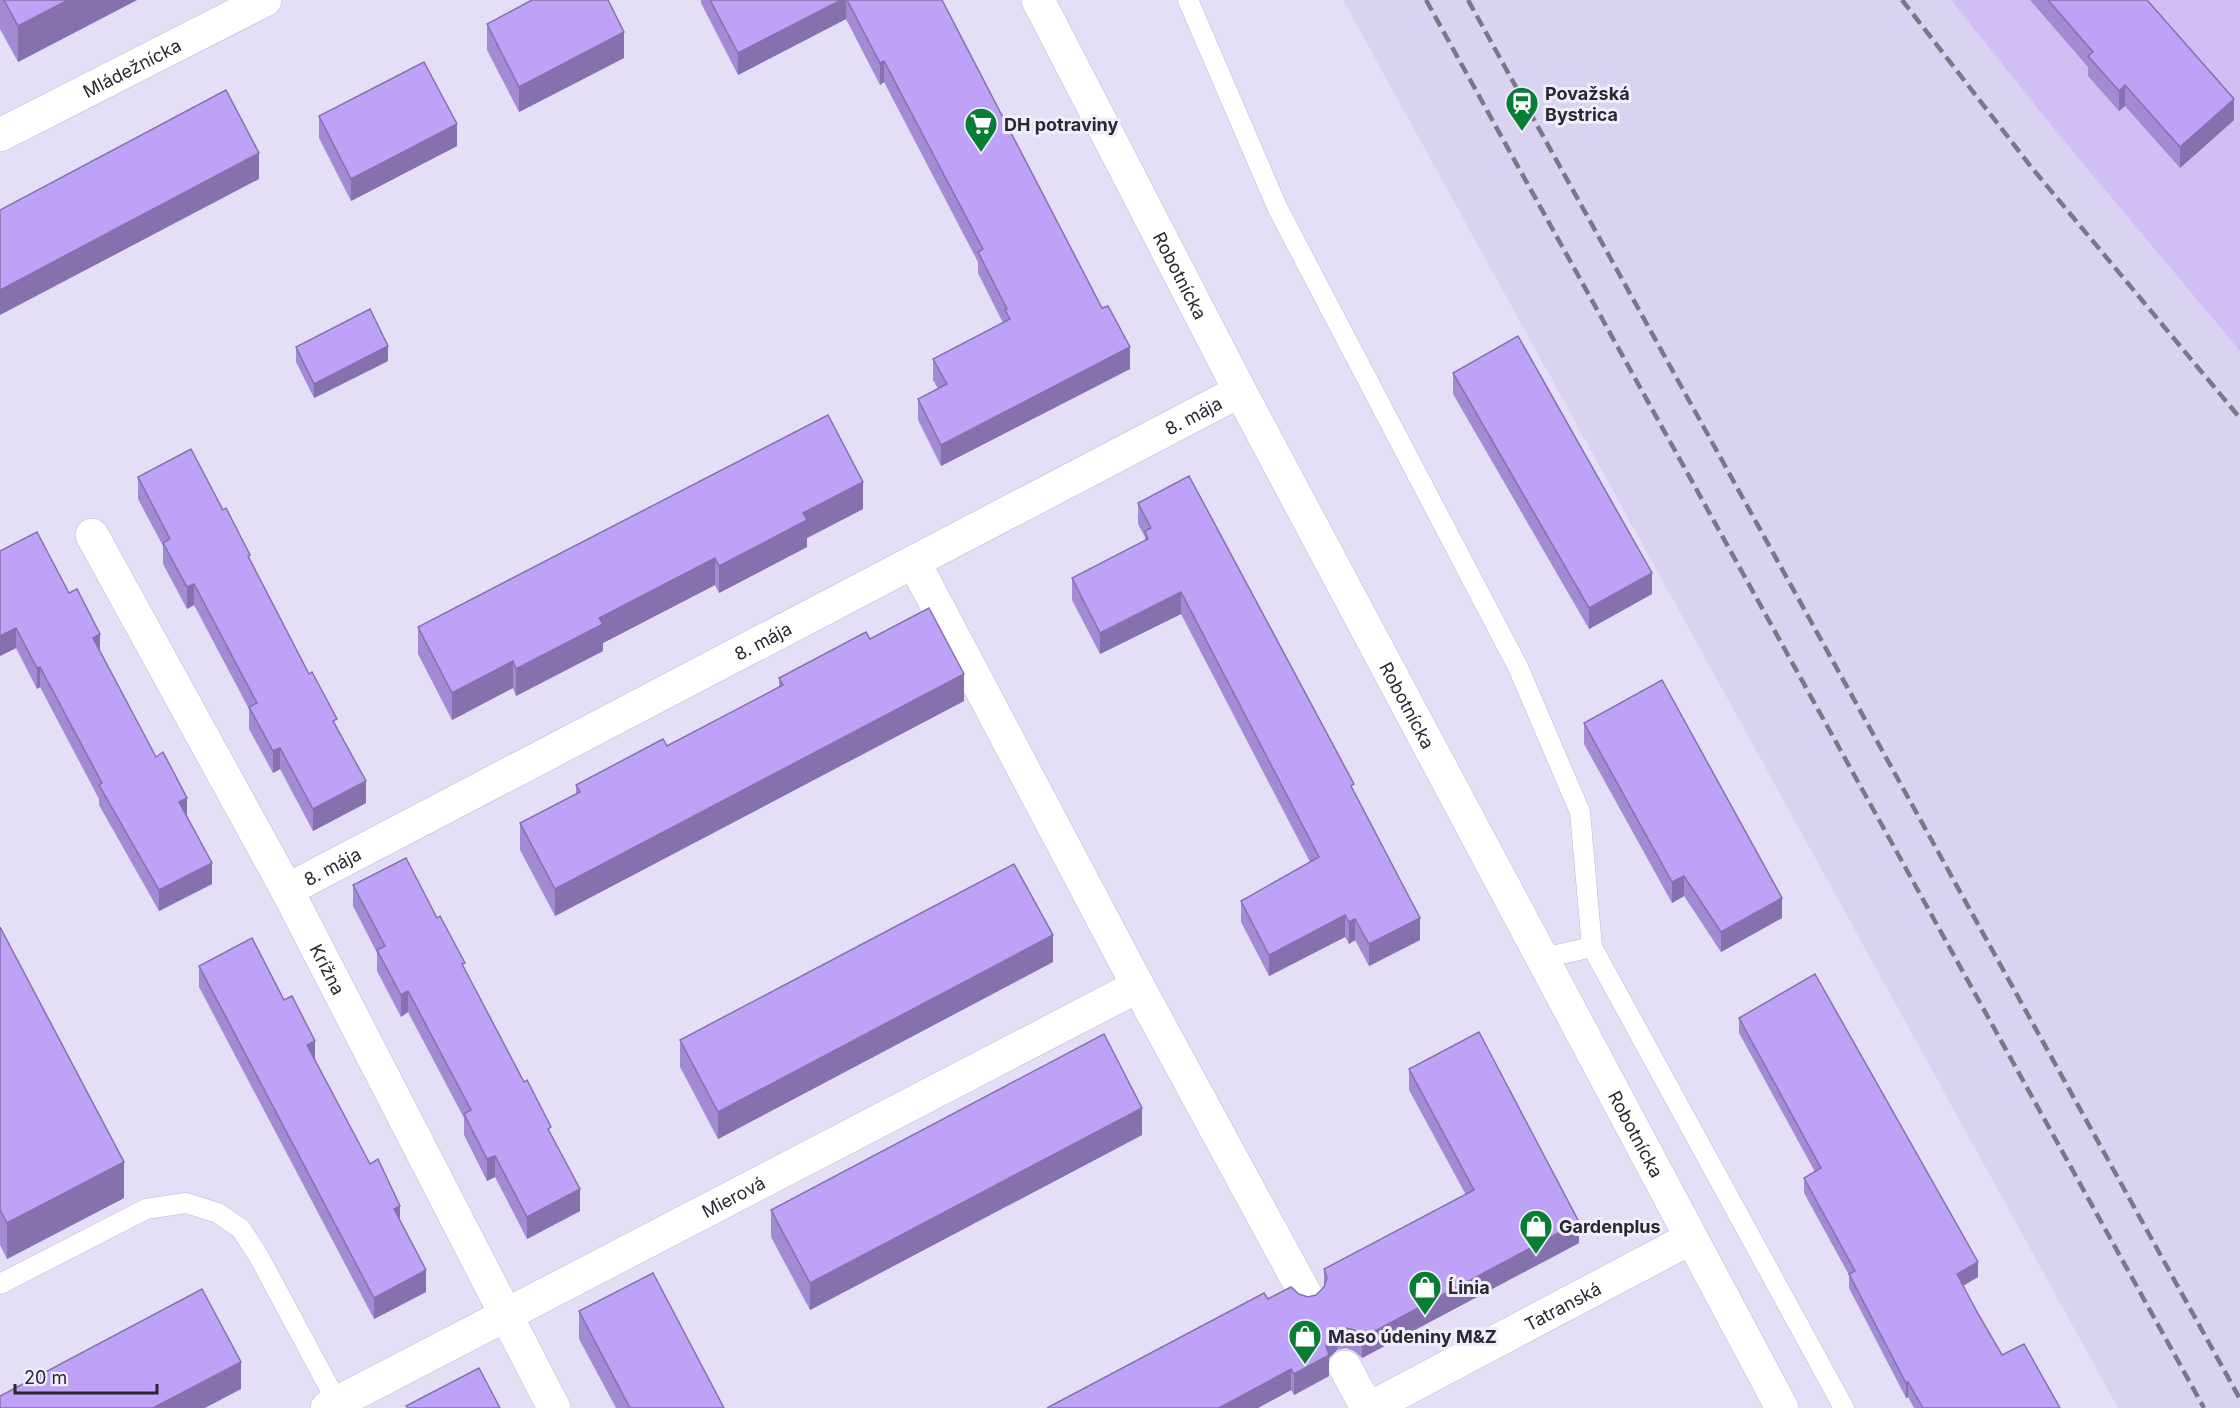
<svg xmlns="http://www.w3.org/2000/svg" width="2240" height="1408" font-family="Inter,sans-serif">
<rect width="100%" height="100%" fill="#e5def7"/>
<!-- built -->
<polygon fill="#dad2f1" points="1343,0 1951,0 2063,140 2240,351 2240,1408 2118,1408"/>
<!-- green -->
<polygon fill="#cfbff4" points="1951,0 2240,0 2240,351 2063,140"/>
<g fill="none" stroke-linecap="round" stroke-linejoin="round">
<defs>
<g id="service">
<polyline points="1188,0 1278,209 1518,667 1580,812 1592,947 1844,1408"/>
<polyline points="1543,958 1592,947"/>
<polyline points="0,1284 146,1209 186,1203 218,1213 241,1229 258,1255 337,1402"/>
</g>
<g id="minor">
<path id="s1" d="M 0,135 L 265,0"/>
<path id="s2" d="M 92,535 L 287,890 L 554,1408"/>
<polyline points="914,562 1138,986 1308,1299"/>
<path id="s3" d="M 287,890 L 1240,391"/>
<polyline points="1345,1367 1367,1408"/>
<path id="s4" d="M 327,1408 L 1138,986"/>
<path id="s5" d="M 1370,1408 L 1691,1238"/>
</g>
<g id="tertiary">
<path id="s6" d="M 1038,0 L 1240,391 L 1782,1408"/>
</g>
</defs>
<!-- service casing -->
<use href="#service" stroke="#beb7d0" stroke-width="21"/>
<!-- minor casing -->
<use href="#minor" stroke="#beb7d0" stroke-width="34"/>
<!-- tertiary casing -->
<use href="#tertiary" stroke="#beb7d0" stroke-width="34"/>
<!-- service -->
<use href="#service" stroke="#fff" stroke-width="20"/>
<!-- minor -->
<use href="#minor" stroke="#fff" stroke-width="33"/>
<!-- tertiary -->
<use href="#tertiary" stroke="#fff" stroke-width="33"/>
<!-- rail -->
<g stroke="#7b7787" stroke-width="4.5" stroke-dasharray="12 6" stroke-linecap="butt">
<polyline points="1426,0 2204,1408"/>
<polyline points="1468,0 2240,1399"/>
<polyline points="1902,0 2032,168 2240,418"/>
</g>
</g>
<!-- wall -->
<g fill="#a38bd4">
<polygon points="0,0 137,0 18,62 0,29"/>
<polygon points="701,0 942,0 1130,369 941,466 918,420 918,399 938,389 933,380 933,359 1003,323 978,273 978,262 884,82 880,85 846,19 738,75 701,3"/>
<polygon points="2030,0 2147,0 2234,120 2180,168 2125,106 2119,111 2088,76 2088,67"/>
<polygon points="487,24 624,58 519,112 487,50"/>
<polygon points="319,116 457,146 351,201 319,138"/>
<polygon points="296,347 388,361 314,398 296,362"/>
<polygon points="1453,373 1652,594 1589,629 1453,394"/>
<polygon points="138,477 250,561 337,727 366,803 313,831 280,769 273,773 249,729 249,709 194,605 187,609 163,564 163,546 138,499"/>
<polygon points="1138,503 1354,792 1420,940 1369,966 1355,940 1349,944 1345,937 1269,976 1241,922 1241,901 1310,862 1181,614 1100,654 1072,600 1072,578 1145,541 1145,537 1138,524"/>
<polygon points="863,509 807,538 807,547 719,593 715,585 603,643 603,651 516,696 513,688 452,720 418,654 418,627"/>
<polygon points="0,551 100,652 187,817 212,884 159,911 99,805 99,799 40,687 37,689 16,648 0,656"/>
<polygon points="870,639 964,701 555,916 520,850 520,823 576,794 576,785 667,746 779,687 779,678"/>
<polygon points="1584,723 1782,918 1721,952 1684,896 1672,903 1584,744"/>
<polygon points="353,885 465,969 551,1135 580,1211 527,1239 495,1177 487,1181 464,1135 464,1118 408,1012 401,1017 377,971 377,953 353,906"/>
<polygon points="0,927 124,1198 7,1259 0,1245"/>
<polygon points="1053,962 718,1139 680,1067 680,1040"/>
<polygon points="199,966 315,1060 400,1222 426,1292 374,1319 199,987"/>
<polygon points="1739,1018 1978,1277 1963,1286 2002,1355 2060,1408 1914,1408 1908,1397 1906,1398 1849,1288 1849,1275 1804,1193 1804,1178 1815,1172 1739,1033"/>
<polygon points="1409,1069 1579,1243 1362,1358 1354,1351 1346,1348 1337,1350 1329,1358 1329,1376 1294,1395 1291,1390 1258,1408 1047,1408 1268,1299 1299,1294 1308,1297 1316,1295 1324,1287 1324,1269 1466,1195 1409,1090"/>
<polygon points="1142,1135 810,1310 771,1237 771,1210"/>
<polygon points="579,1311 724,1408 616,1408 579,1339"/>
</g>
<!-- shaded-wall -->
<g fill="#8571ad">
<polygon points="68,0 137,0 18,62 18,26"/>
<polygon points="841,0 846,0 846,19 738,75 738,53"/>
<polygon points="624,32 624,58 519,112 519,87"/>
<polygon points="884,61 884,82 880,85 880,63"/>
<polygon points="2125,85 2125,106 2119,111 2119,91"/>
<polygon points="2234,99 2234,120 2180,168 2180,147"/>
<polygon points="457,124 457,146 351,201 351,179"/>
<polygon points="259,153 259,179 0,315 0,290"/>
<polygon points="388,346 388,361 314,398 314,384"/>
<polygon points="1130,347 1130,369 941,466 941,445"/>
<polygon points="863,482 863,509 807,538 807,547 719,593 719,566 803,513"/>
<polygon points="715,558 715,585 603,643 603,651 516,696 516,669 599,618"/>
<polygon points="1652,573 1652,594 1589,629 1589,608"/>
<polygon points="194,584 194,605 187,609 187,587"/>
<polygon points="1181,592 1181,614 1100,654 1100,633"/>
<polygon points="16,628 16,648 0,656 0,636"/>
<polygon points="100,634 100,654 93,638"/>
<polygon points="513,661 513,688 452,720 452,693"/>
<polygon points="40,667 40,687 37,689 37,668"/>
<polygon points="964,674 964,701 555,916 555,889"/>
<polygon points="280,748 280,769 273,773 273,751"/>
<polygon points="366,781 366,803 313,831 313,809"/>
<polygon points="187,798 187,819 179,802"/>
<polygon points="212,863 212,884 159,911 159,890"/>
<polygon points="1684,876 1684,896 1672,903 1672,882"/>
<polygon points="1782,898 1782,918 1721,952 1721,932"/>
<polygon points="1345,915 1345,937 1269,976 1269,955"/>
<polygon points="1420,918 1420,940 1369,966 1369,944"/>
<polygon points="1355,919 1355,940 1349,944 1349,922"/>
<polygon points="1053,935 1053,962 718,1139 718,1112"/>
<polygon points="408,991 408,1012 401,1017 401,995"/>
<polygon points="315,1041 315,1062 307,1045"/>
<polygon points="1142,1108 1142,1135 810,1310 810,1283"/>
<polygon points="495,1156 495,1177 487,1181 487,1159"/>
<polygon points="124,1162 124,1198 7,1259 7,1223"/>
<polygon points="580,1189 580,1211 527,1239 527,1217"/>
<polygon points="400,1206 400,1227 394,1209"/>
<polygon points="1579,1222 1579,1243 1362,1358 1362,1338"/>
<polygon points="1978,1262 1978,1277 1957,1289 1957,1274"/>
<polygon points="426,1270 426,1292 374,1319 374,1298"/>
<polygon points="1337,1329 1337,1350 1329,1358 1329,1376 1294,1395 1294,1374 1326,1346 1329,1337"/>
<polygon points="241,1362 241,1389 205,1408 153,1408"/>
<polygon points="1291,1369 1291,1390 1258,1408 1219,1408"/>
<polygon points="1908,1382 1908,1397 1906,1398 1906,1383"/>
</g>
<!-- building -->
<g fill="#bea2f7" stroke="#8571ad" stroke-width="1.5">
<polygon points="4,0 68,0 18,26"/>
<polygon points="532,0 608,0 624,32 519,87 487,24"/>
<polygon points="710,0 841,0 738,53"/>
<polygon points="847,0 942,0 1102,308 1108,306 1130,347 941,445 918,399 947,384 933,359 1010,319 1005,310 1007,309 978,252 983,249 884,61 880,63"/>
<polygon points="2048,0 2147,0 2234,99 2180,147 2125,85 2119,91 2088,56 2093,52"/>
<polygon points="424,62 457,124 351,179 319,116"/>
<polygon points="226,90 259,153 0,290 0,210"/>
<polygon points="370,309 388,346 314,384 296,347"/>
<polygon points="1518,336 1652,573 1589,608 1453,373"/>
<polygon points="828,415 863,482 803,513 807,520 719,566 715,558 599,618 603,624 516,669 513,661 452,693 418,627"/>
<polygon points="191,449 223,510 226,508 250,555 248,556 309,674 312,672 337,719 333,721 366,781 313,809 280,748 273,751 249,707 257,703 194,584 187,587 163,543 170,539 138,477"/>
<polygon points="1189,476 1354,784 1351,786 1420,918 1369,944 1355,919 1349,922 1345,915 1269,955 1241,901 1319,857 1181,592 1100,633 1072,578 1148,539 1145,531 1151,528 1138,503"/>
<polygon points="37,532 69,593 77,589 100,634 93,638 156,757 163,752 187,798 179,802 212,863 159,890 99,785 102,783 40,667 37,668 16,628 0,636 0,551"/>
<polygon points="929,608 964,674 555,889 520,823 580,792 576,785 663,739 667,746 783,685 779,678 866,632 870,639"/>
<polygon points="1662,680 1782,898 1721,932 1684,876 1672,882 1584,723"/>
<polygon points="406,858 437,918 440,916 465,963 462,964 524,1082 527,1080 551,1127 548,1129 580,1189 527,1217 495,1156 487,1159 464,1114 471,1110 408,991 401,995 377,950 385,946 353,885"/>
<polygon points="1014,864 1053,935 718,1112 680,1040"/>
<polygon points="0,927 124,1162 7,1223 0,1210"/>
<polygon points="252,938 284,1000 292,996 315,1041 307,1045 370,1164 378,1159 400,1206 394,1209 426,1270 374,1298 199,966"/>
<polygon points="1815,974 1978,1262 1957,1274 1977,1312 2002,1355 2024,1344 2060,1408 1923,1408 1908,1382 1906,1383 1849,1274 1855,1271 1804,1178 1821,1168 1739,1018"/>
<polygon points="1479,1032 1579,1222 1362,1338 1354,1330 1346,1328 1337,1329 1329,1337 1326,1346 1329,1355 1294,1374 1291,1369 1219,1408 1047,1408 1264,1293 1268,1299 1291,1287 1299,1294 1308,1297 1316,1295 1324,1287 1327,1278 1324,1269 1474,1190 1409,1069"/>
<polygon points="1104,1034 1142,1108 810,1283 771,1210"/>
<polygon points="653,1273 724,1408 630,1408 579,1311"/>
<polygon points="202,1289 241,1362 153,1408 0,1408 0,1396"/>
<polygon points="479,1368 500,1408 408,1408 406,1406"/>
</g>
<!-- icons -->
<defs>
<symbol id="station-pin" viewBox="-11 -11 22 30"><path d="M0 17L-7.5 6A9.5 9.5 0 1 1 7.5 6Z" fill="#087d34" stroke="#f1edfc"/><path d="M-3-6H3Q5-6 5-4V2Q5 4 3 4L4.5 6H3L1.5 4h-3L-3 6H-4.5L-3 4Q-5 4-5 2V-4Q-5-6-3-6ZM-3.5-4v3h7v-3ZM-3.5 1v1.5H-2V1ZM2 1v1.5H3.5V1Z" fill="#fff"/></symbol>
<symbol id="supermarket-pin" viewBox="-11 -11 22 30"><path d="M0 17L-7.5 6A9.5 9.5 0 1 1 7.5 6Z" fill="#087d34" stroke="#f1edfc"/><path d="M-6-5.5h2.5l.6 2H6L4.5 2H-2.5L-4.4-4H-6ZM-1.5 3.2a1.3 1.3 0 1 0 .1 0ZM3 3.2a1.3 1.3 0 1 0 .1 0Z" fill="#fff"/></symbol>
<symbol id="shop-pin" viewBox="-11 -11 22 30"><path d="M0 17L-7.5 6A9.5 9.5 0 1 1 7.5 6Z" fill="#087d34" stroke="#f1edfc"/><path d="M-5-2.5h2.3a2.7 3.5 0 0 1 5.4 0H5L5.5 6h-11ZM-1.5-2.5h3a1.5 2.3 0 0 0-3 0Z" fill="#fff"/></symbol>
</defs>
<g fill-rule="evenodd">
<use href="#station-pin" x="1503" y="84" width="38" height="52"/>
<use href="#supermarket-pin" x="962" y="105" width="38" height="52"/>
<use href="#shop-pin" x="1517" y="1207" width="38" height="52"/>
<use href="#shop-pin" x="1406" y="1268" width="38" height="52"/>
<use href="#shop-pin" x="1286" y="1317" width="38" height="52"/>
</g>
<g text-anchor="middle" dominant-baseline="central" stroke-width="6" stroke-linejoin="round" paint-order="stroke">
<!-- street labels -->
<g font-size="18" fill="#292730" stroke="#f1edfc">
<text stroke="none"><textPath href="#s1" startOffset="148">Mládežnícka</textPath></text>
<text stroke="none"><textPath href="#s6" startOffset="310">Robotnícka</textPath></text>
<text stroke="none"><textPath href="#s3" startOffset="1023">8. mája</textPath></text>
<text stroke="none"><textPath href="#s3" startOffset="537">8. mája</textPath></text>
<text stroke="none"><textPath href="#s6" startOffset="796">Robotnícka</textPath></text>
<text stroke="none"><textPath href="#s3" startOffset="51">8. mája</textPath></text>
<text stroke="none"><textPath href="#s2" startOffset="494">Krížna</textPath></text>
<text stroke="none"><textPath href="#s6" startOffset="1282">Robotnícka</textPath></text>
<text stroke="none"><textPath href="#s4" startOffset="458">Mierová</textPath></text>
<text stroke="none"><textPath href="#s5" startOffset="218">Tatranská</textPath></text>
</g>
<!-- poi labels -->
<g font-size="18" font-weight="bold" fill="#292730" stroke="#f1edfc" text-anchor="start">
<text x="1545" y="93">Považská<tspan x="1545" dy="21">Bystrica</tspan></text>
<text x="1004" y="124">DH potraviny</text>
<text x="1559" y="1226">Gardenplus</text>
<text x="1448" y="1287">Ĺinia</text>
<text x="1328" y="1336">Maso údeniny M&amp;Z</text>
</g>
</g>
<!-- scale -->
<path d="M15 1384v9h142v-9" fill="none" stroke="#292730" stroke-width="3"/>
<text x="24" y="1384" font-size="18" fill="#292730" stroke="#f1edfc" stroke-width="4.5" paint-order="stroke">20 m</text>
</svg>
